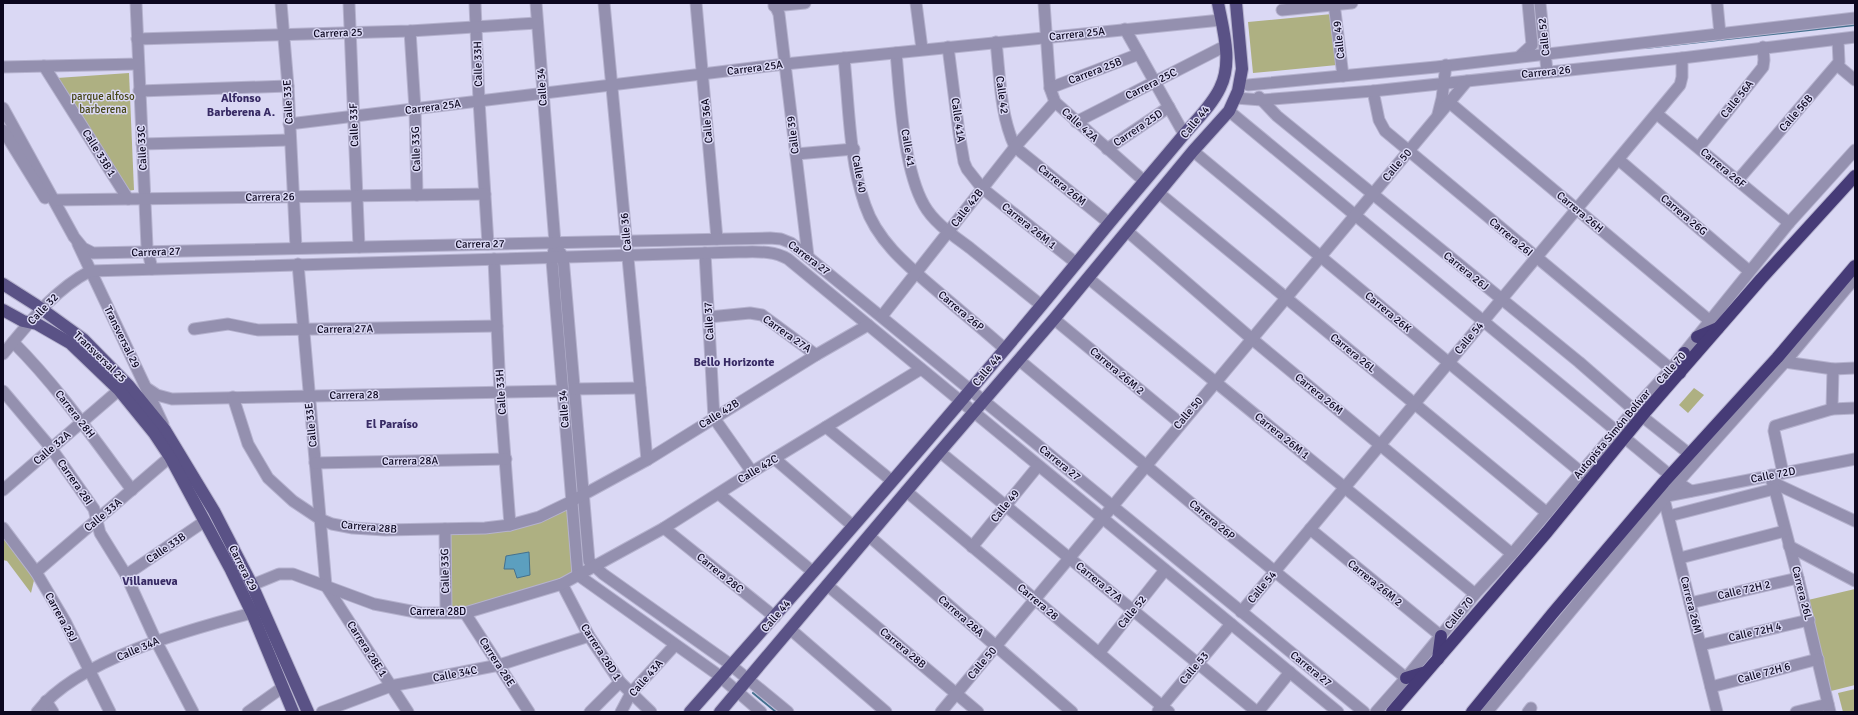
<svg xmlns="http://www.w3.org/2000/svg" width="1858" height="715" font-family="Signika,sans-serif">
<rect width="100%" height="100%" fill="#dad8f4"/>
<!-- green -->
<g fill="#aeb082">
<polygon points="1332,14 1337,65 1253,73 1248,22"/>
<polygon points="129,73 134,190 127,191 57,78"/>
<polygon points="1694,388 1704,395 1688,413 1679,405"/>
<polygon points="570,502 578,575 562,584 446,612 445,529 485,528"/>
<polygon points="3,528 36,572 31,593 7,561 3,560"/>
<polygon points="1855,589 1855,685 1831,691 1808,600"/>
<polygon points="1855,689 1855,712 1843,712 1838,693"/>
</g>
<!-- water -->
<polygon fill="#5c9fbf" stroke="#44718f" points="529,552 530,575 517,578 514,569 504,569 506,556"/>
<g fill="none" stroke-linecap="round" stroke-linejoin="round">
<!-- stream -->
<g stroke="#44718f" stroke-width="2">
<polyline points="1645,48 1855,25"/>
<polyline points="753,693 776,712"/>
</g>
<defs>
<g id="minor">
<polyline points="136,3 147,247 152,269"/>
<polyline points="281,3 288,86 296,248"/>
<polyline points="349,3 359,247"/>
<polyline points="475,3 479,101 488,244"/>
<polyline points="536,3 555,243 552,261 578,575"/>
<polyline points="604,3 647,460"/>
<polyline points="696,3 717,239"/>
<polyline points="774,3 779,14 808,256"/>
<polyline points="916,3 922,49"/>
<polyline points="1044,3 1050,88 1055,102 1144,181"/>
<polyline points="1334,3 1343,76"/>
<polyline points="1540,3 1547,71"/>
<polyline points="1717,3 1720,34"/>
<polyline points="774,6 805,3"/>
<polyline points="1282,10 1352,3"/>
<polyline points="1125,29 1184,134"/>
<polyline points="410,31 415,109 417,195"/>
<polyline points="137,39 410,31 537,23"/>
<path d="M 996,42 C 1000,77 1000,115 1015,147 L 1109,223"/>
<polyline points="948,47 959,133 964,162 967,169 982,188 1076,263"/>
<path d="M 896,53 C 900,95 903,168 924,205 C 934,223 954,236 970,248 C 994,267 1017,286 1041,305"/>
<polyline points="1520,56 1532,45 1528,3"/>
<path d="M 844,58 C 849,106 849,159 865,205 C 878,244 913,270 943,296 C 964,314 985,331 1005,349"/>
<polyline points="1837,65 1855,80"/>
<polyline points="44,66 128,199"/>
<polyline points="3,67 138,64"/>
<polyline points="1248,85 1436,67 1855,18"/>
<polyline points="1050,88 1139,54"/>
<polyline points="139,91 288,86"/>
<polyline points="1373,91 1379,120 1385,131 1671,369"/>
<polyline points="1259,97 1277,116 1579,362 1634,410 1697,460"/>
<polyline points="1236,98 1262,100 1373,91 1682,58 1855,37"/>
<polyline points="1450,103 1710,321"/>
<polyline points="3,108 74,237 83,248 93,253 770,238 781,239 791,243 1364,712"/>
<polyline points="1229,111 1683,486 1691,491"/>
<polyline points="1438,114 1442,98 1446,65"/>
<polyline points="1657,114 1789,223"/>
<polyline points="1076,122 1225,46"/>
<polyline points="289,124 785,64 1221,20"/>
<polyline points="3,130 45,198"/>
<polyline points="142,144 289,140"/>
<polyline points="1699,147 1763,67 1764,60 1763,47"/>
<polyline points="1107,149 1169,107"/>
<polyline points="1193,151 1582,473"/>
<polyline points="796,154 854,149"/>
<polyline points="1619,160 1749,271"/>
<polyline points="1738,180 1839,62 1838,40"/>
<polyline points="1159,193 1547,513"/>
<polyline points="55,200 485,194"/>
<polyline points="1127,231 1252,339 1512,554"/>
<polyline points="78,244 163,424"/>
<polyline points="560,252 563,257 589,561 603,574 727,662 788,712"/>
<polyline points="705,253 714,418 752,472"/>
<polyline points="494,259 500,392 510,525"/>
<polyline points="298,264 326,586 408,712"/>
<polyline points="1088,278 1475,594"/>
<polyline points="882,316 1015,147 1055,102"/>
<polyline points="709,317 750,313 762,315 816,355"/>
<polyline points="1054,319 1180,423"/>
<polyline points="194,329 228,324 258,330 497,326"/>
<path d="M 13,342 C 58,387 94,439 132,490"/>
<path d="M 3,354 C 29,323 54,290 90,271 L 738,252 C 755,252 773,250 788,259 L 1338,712"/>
<polyline points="1019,360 1209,518 1406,678"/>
<polyline points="1785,362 1833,369 1855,368"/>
<polyline points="148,389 157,395 172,399 562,391"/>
<polyline points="574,389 640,388"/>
<polyline points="3,391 51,448 94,509 100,533 126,575 156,641 193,712"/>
<polyline points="233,397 248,444 268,478 293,501 320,519 332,524 353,528 385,530 485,528 510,525 539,517 570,502 647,460 816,355 868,325"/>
<polyline points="1832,409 1833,369"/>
<polyline points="826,427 892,481"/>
<polyline points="940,452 1257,712"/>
<polyline points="775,459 853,526"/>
<polyline points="315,463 506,459"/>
<polyline points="1783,473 1774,431 1775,426 1832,409 1855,408"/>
<polyline points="1771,475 1798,578 1830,712"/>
<polyline points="1772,482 1855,521"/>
<polyline points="3,490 119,390"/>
<polyline points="906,491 1169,712"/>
<polyline points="719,494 813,572"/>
<polyline points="1667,496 1855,459"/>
<polyline points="1664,499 1717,712"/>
<polyline points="1669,516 1774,489"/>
<polyline points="3,528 36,572 65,621 110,712"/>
<polyline points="664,528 775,617"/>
<polyline points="445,529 446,612"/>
<polyline points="1310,529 1441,636"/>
<polyline points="869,536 1072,712"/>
<polyline points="1789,546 1855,581"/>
<polyline points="972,547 1038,466"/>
<polyline points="1680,558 1785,531"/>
<polyline points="36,572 170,457"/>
<polyline points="126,575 205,521"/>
<polyline points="578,575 717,674 761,712"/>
<polyline points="562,584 589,636 620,682 651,712"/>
<polyline points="252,585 279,574 293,574 374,604 421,613 465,613 562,584 664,528 752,472 921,369"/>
<polyline points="827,585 978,712"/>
<polyline points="1690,603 1798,578"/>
<polyline points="1241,612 1680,85 1682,77 1682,58"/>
<polyline points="465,613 529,712"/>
<polyline points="790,629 886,712"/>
<polyline points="1701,645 1809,620"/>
<polyline points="1099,653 1165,570"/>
<polyline points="1711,687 1818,659"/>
<polyline points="46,701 53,712"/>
<polyline points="1158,711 1231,624"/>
<path d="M 37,712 C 78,659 188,630 252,613"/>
<polyline points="248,712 283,687"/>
<polyline points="322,712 391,686 499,665 589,636"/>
<polyline points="590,712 620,682"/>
<polyline points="621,712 631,693 675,645"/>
<polyline points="941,712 1467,81"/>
<polyline points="1258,712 1290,672"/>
<polyline points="1376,712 1406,678 1475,594 1512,554 1639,404 1671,369 1789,223 1855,150"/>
<polyline points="1487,712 1678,482 1785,362 1855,278"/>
<polyline points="1528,712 1531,708"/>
<polyline points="1796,712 1828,704"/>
</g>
<g id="major">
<polyline points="3,284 36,305 83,339 129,386 165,430 214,511 252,585 308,712"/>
<polyline points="3,310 23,321 37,324 70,343 119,390 154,433 170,457 231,570 252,613 293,712"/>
<path d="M 690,712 C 827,557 963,402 1093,243 C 1122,207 1152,173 1181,138 C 1194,122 1211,107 1220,88 C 1233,62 1223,30 1218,3"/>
<polyline points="720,712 937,455 1054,319 1193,151 1229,111 1238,91 1242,69 1236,3"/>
</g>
<g id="highway">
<polyline points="1697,337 1718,328"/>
<polyline points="1680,373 1684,353"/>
<polyline points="1438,659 1441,636"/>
<polyline points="1406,678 1426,672"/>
<polyline points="1392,712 1547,532 1647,410 1761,279 1855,176"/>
<polyline points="1472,712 1553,613 1664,482 1777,358 1855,266"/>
</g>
</defs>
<!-- minor casing -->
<use href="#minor" stroke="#b5b2ce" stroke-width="13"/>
<!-- major casing -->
<use href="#major" stroke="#b5b2ce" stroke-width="14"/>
<!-- highway casing -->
<use href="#highway" stroke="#b5b2ce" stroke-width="14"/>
<!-- minor -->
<use href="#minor" stroke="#9490af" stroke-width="11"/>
<!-- major -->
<use href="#major" stroke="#5a5286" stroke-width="12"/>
<!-- highway -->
<use href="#highway" stroke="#463b77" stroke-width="12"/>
</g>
<g text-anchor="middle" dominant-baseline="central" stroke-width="3" stroke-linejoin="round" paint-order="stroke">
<!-- street labels -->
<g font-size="11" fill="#0c071f" stroke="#dad8f4">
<text transform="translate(338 33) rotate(-2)">Carrera 25</text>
<text transform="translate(1077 34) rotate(-6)">Carrera 25A</text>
<text transform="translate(1544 37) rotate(-96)">Calle 52</text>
<text transform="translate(1339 40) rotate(-96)">Calle 49</text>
<text transform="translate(478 64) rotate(-91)">Calle 33H</text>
<text transform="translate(755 68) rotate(-7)">Carrera 25A</text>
<text transform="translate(1095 71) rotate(-21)">Carrera 25B</text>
<text transform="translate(1546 72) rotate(-6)">Carrera 26</text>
<text transform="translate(1151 84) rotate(-27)">Carrera 25C</text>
<text transform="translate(542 87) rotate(-94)">Calle 34</text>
<text transform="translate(1002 95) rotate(82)">Calle 42</text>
<text transform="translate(1737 99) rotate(-51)">Calle 56A</text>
<text transform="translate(288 102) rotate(-93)">Calle 33E</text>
<text transform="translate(433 107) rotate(-7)">Carrera 25A</text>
<text transform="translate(1796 113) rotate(-49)">Calle 56B</text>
<text transform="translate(958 120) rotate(82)">Calle 41A</text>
<text transform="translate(707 121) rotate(-95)">Calle 36A</text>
<text transform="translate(1195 122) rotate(-50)">Calle 44</text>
<text transform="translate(354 125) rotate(-92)">Calle 33F</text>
<text transform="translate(1080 125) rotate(42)">Calle 42A</text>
<text transform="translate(1138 128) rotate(-34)">Carrera 25D</text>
<text transform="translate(793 135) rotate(-97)">Calle 39</text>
<text transform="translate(142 148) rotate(-93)">Calle 33C</text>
<text transform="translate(908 148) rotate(80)">Calle 41</text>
<text transform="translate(416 149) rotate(-92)">Calle 33G</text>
<text transform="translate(99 153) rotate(58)">Calle 33B 1</text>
<text transform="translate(1397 165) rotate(-50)">Calle 50</text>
<text transform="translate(1723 168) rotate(40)">Carrera 26F</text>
<text transform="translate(859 174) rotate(79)">Calle 40</text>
<text transform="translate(1062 185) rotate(39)">Carrera 26M</text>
<text transform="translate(270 197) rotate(-1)">Carrera 26</text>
<text transform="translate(967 208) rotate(-52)">Calle 42B</text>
<text transform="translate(1580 212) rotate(40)">Carrera 26H</text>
<text transform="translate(1684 215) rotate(40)">Carrera 26G</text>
<text transform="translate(1029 226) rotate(39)">Carrera 26M 1</text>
<text transform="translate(626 232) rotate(-95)">Calle 36</text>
<text transform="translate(1511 237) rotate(40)">Carrera 26I</text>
<text transform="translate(480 244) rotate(-1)">Carrera 27</text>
<text transform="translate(156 252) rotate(-2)">Carrera 27</text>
<text transform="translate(809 258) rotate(37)">Carrera 27</text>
<text transform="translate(1466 271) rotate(39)">Carrera 26J</text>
<text transform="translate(43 309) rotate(-46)">Calle 32</text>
<text transform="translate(961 311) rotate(40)">Carrera 26P</text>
<text transform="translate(1388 312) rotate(40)">Carrera 26K</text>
<text transform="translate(709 321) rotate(-93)">Calle 37</text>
<text transform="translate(345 329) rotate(-1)">Carrera 27A</text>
<text transform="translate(787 334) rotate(35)">Carrera 27A</text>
<text transform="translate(122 337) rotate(64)">Transversal 29</text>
<text transform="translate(1469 338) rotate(-50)">Calle 54</text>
<text transform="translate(1353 353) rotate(39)">Carrera 26L</text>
<text transform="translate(100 357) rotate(44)">Transversal 25</text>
<text transform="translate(1671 368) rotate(-49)">Calle 70</text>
<text transform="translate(987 370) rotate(-50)">Calle 44</text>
<text transform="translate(1117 371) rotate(40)">Carrera 26M 2</text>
<text transform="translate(501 392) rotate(-94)">Calle 33H</text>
<text transform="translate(1319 394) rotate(39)">Carrera 26M</text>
<text transform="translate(354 395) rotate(-1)">Carrera 28</text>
<text transform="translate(564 409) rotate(-94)">Calle 34</text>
<text transform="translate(1188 413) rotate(-50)">Calle 50</text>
<text transform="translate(75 414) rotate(52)">Carrera 28H</text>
<text transform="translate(719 414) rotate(-32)">Calle 42B</text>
<text transform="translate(311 425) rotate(-96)">Calle 33E</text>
<text transform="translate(1612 434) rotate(-50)">Autopista Simón Bolívar</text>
<text transform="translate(1282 436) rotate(39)">Carrera 26M 1</text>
<text transform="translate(52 448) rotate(-41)">Calle 32A</text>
<text transform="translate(410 461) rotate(-1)">Carrera 28A</text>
<text transform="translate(1060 463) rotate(39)">Carrera 27</text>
<text transform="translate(758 469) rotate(-31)">Calle 42C</text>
<text transform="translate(1773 475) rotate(-11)">Calle 72D</text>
<text transform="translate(75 482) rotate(55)">Carrera 28I</text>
<text transform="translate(1005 506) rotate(-51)">Calle 49</text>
<text transform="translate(103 515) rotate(-40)">Calle 33A</text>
<text transform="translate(1212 520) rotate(40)">Carrera 26P</text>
<text transform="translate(369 527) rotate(5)">Carrera 28B</text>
<text transform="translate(166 548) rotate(-34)">Calle 33B</text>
<text transform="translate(243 568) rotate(63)">Carrera 29</text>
<text transform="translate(445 571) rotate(-91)">Calle 33G</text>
<text transform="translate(720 573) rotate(39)">Carrera 28C</text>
<text transform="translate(1099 582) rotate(39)">Carrera 27A</text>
<text transform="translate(1375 583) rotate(39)">Carrera 26M 2</text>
<text transform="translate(1262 587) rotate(-50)">Calle 54</text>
<text transform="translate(1744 590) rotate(-13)">Calle 72H 2</text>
<text transform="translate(1802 593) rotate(76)">Carrera 26L</text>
<text transform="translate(1038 602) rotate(40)">Carrera 28</text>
<text transform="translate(1691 605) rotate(76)">Carrera 26M</text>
<text x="438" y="611">Carrera 28D</text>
<text transform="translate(1132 612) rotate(-51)">Calle 52</text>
<text transform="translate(1459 613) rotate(-51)">Calle 70</text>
<text transform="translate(776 616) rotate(-49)">Calle 44</text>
<text transform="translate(961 616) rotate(41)">Carrera 28A</text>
<text transform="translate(61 617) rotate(61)">Carrera 28J</text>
<text transform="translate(1755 632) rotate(-13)">Calle 72H 4</text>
<text transform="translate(903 648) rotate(40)">Carrera 28B</text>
<text transform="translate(138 649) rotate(-23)">Calle 34A</text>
<text transform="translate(367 649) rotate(57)">Carrera 28E 1</text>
<text transform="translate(601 652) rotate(57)">Carrera 28D 1</text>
<text transform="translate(497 662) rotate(57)">Carrera 28E</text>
<text transform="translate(982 663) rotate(-50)">Calle 50</text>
<text transform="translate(1194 668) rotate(-50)">Calle 53</text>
<text transform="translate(1311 669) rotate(39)">Carrera 27</text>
<text transform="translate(1764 673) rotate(-15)">Calle 72H 6</text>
<text transform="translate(455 674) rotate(-11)">Calle 34C</text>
<text transform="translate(646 678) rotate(-49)">Calle 43A</text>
</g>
<!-- park labels -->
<g font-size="11" fill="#454515" stroke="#dad8f4">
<text x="103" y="96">parque alfoso<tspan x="103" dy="13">barberena</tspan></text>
</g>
<!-- neighbourhood labels -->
<g font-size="12" font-weight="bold" fill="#372a64" stroke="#dad8f4">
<text x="241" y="98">Alfonso<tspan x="241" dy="14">Barberena A.</tspan></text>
<text x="734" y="362">Bello Horizonte</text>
<text x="392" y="424">El Paraíso</text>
<text x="150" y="581">Villanueva</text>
</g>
</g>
<!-- border -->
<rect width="1858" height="715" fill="none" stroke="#0c071f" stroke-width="8"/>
</svg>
